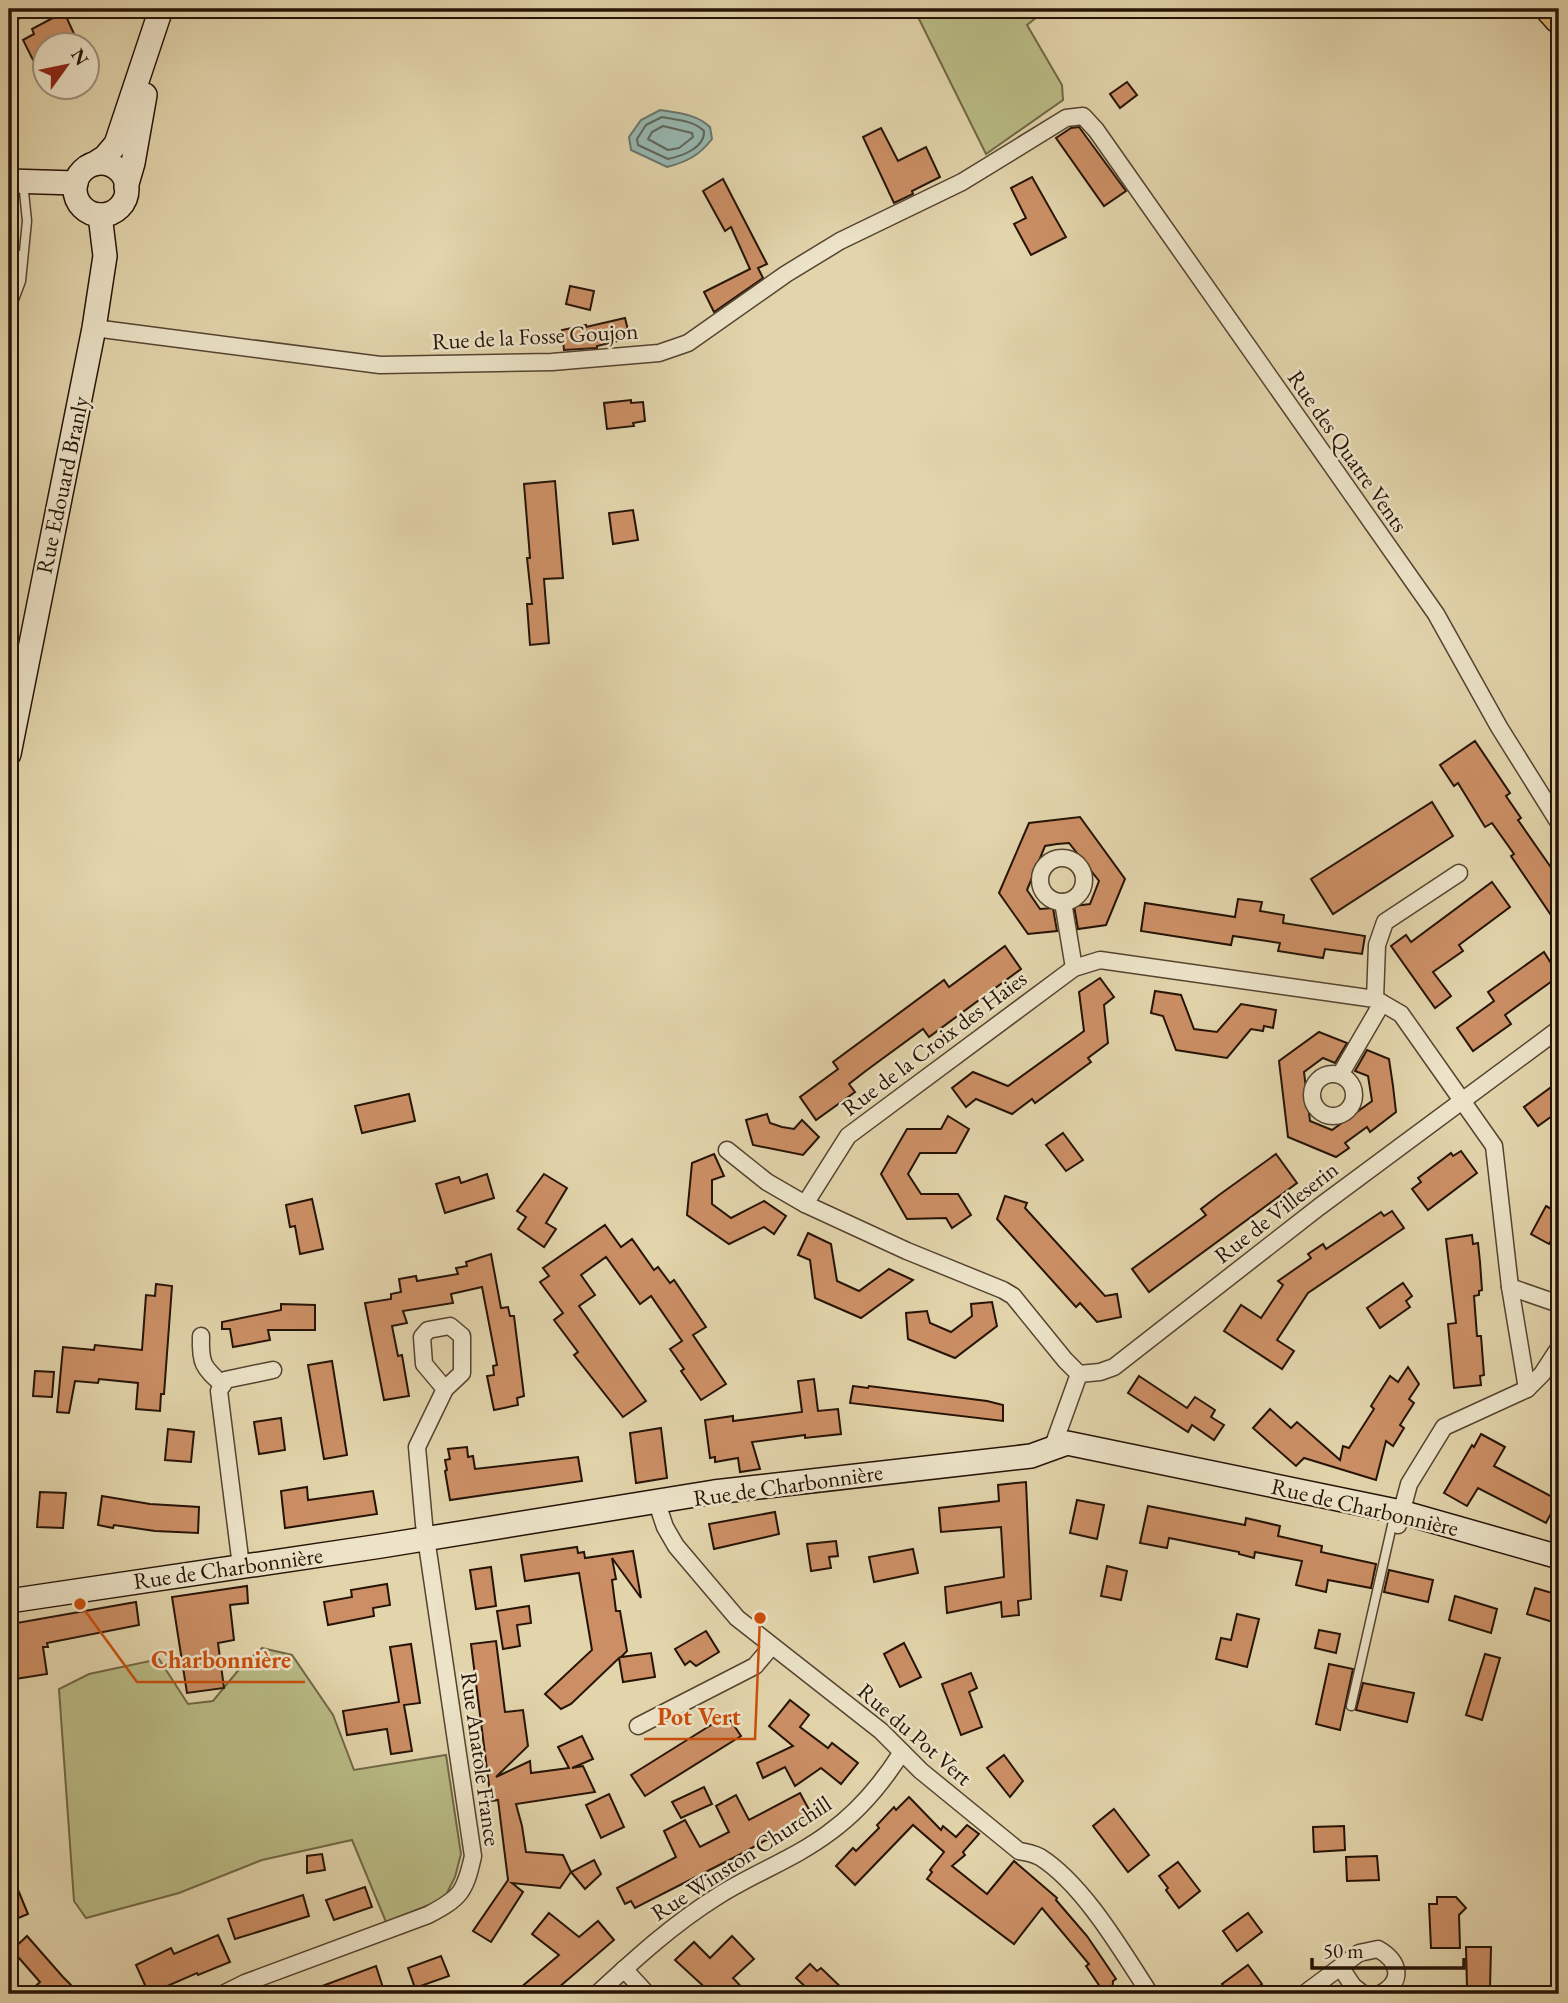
<svg xmlns="http://www.w3.org/2000/svg" width="1568" height="2003" font-family="'EB Garamond',serif">
<rect width="100%" height="100%" fill="#e2d4ab"/>
<filter id="stains"><feTurbulence type="fractalNoise" baseFrequency=".00286" numOctaves="4"/><feColorMatrix values="0 0 0 0 .2 0 0 0 0 .09 0 0 0 0 .02 0 0 0 .5 -.17"/></filter>
<radialGradient id="worn" r=".72"><stop offset=".6" stop-color="#630" stop-opacity="0"/><stop offset="1" stop-color="#630" stop-opacity=".3"/></radialGradient>
<!-- green -->
<g fill="#b9bb85" stroke="#706746" stroke-width="2">
<polygon points="914,9 1047,9 1027,25 1062,85 1063,100 986,154"/>
<polygon points="262,1648 292,1655 333,1715 354,1770 446,1755 461,1854 455,1877 444,1899 386,1922 352,1840 262,1860 179,1893 86,1918 74,1901 59,1689 89,1674 159,1659 188,1704 213,1701 241,1667"/>
</g>
<!-- water -->
<path fill="#96b7b0" stroke="#69756c" stroke-width="2" d="M 660,110 C 679,113 696,114 710,127 L 712,139 C 699,156 686,162 667,167 L 631,150 L 629,137 L 641,120 Z"/>
<g fill="none" stroke-linecap="round" stroke-linejoin="round">
<!-- shore -->
<g stroke="#5e655b" stroke-width="2">
<path d="M 662,117 C 676,120 693,120 704,131 C 705,148 682,156 668,159 L 638,145 L 637,139 L 646,125 Z"/>
<polygon points="663,126 692,133 693,137 679,148 668,150 648,139 652,132"/>
</g>
</g>
<!-- building -->
<g fill="#cc8f65" stroke="#261306" stroke-width="2">
<polygon points="64,12 76,38 61,46 46,46 46,53 33,60 23,40 34,34 32,29"/>
<polygon points="1127,82 1137,95 1120,108 1110,94"/>
<polygon points="1079,127 1126,191 1104,206 1056,138 1071,128"/>
<polygon points="881,128 898,161 926,147 940,177 912,191 913,194 894,203 863,137"/>
<polygon points="1032,177 1066,237 1031,255 1014,224 1026,218 1011,188"/>
<polygon points="723,179 767,264 758,268 763,278 714,312 704,292 750,269 731,227 725,231 703,191"/>
<polygon points="570,286 594,291 590,310 566,304"/>
<polygon points="625,318 630,338 597,346 597,348 564,350 562,330 586,325 586,327"/>
<polygon points="631,400 631,403 643,402 645,421 633,423 634,426 607,429 604,403"/>
<polygon points="555,481 563,578 544,579 549,643 530,645 527,604 532,604 527,558 530,558 524,484"/>
<polygon points="633,510 638,540 613,544 609,513"/>
<polygon points="1475,741 1510,793 1506,796 1521,818 1518,820 1559,879 1559,927 1511,856 1514,854 1492,823 1485,827 1458,783 1454,786 1440,765"/>
<polygon points="1432,802 1453,836 1333,914 1311,879"/>
<polygon points="1080,817 1125,879 1106,925 1078,929 1074,906 1090,904 1099,881 1069,843 1057,844 1045,846 1027,890 1040,909 1053,908 1057,931 1028,934 999,893 1029,823"/>
<polygon points="1492,882 1510,907 1459,945 1463,951 1433,972 1451,996 1435,1008 1391,946 1406,935 1411,942"/>
<polygon points="1238,899 1262,902 1260,911 1284,915 1283,923 1365,936 1362,954 1325,949 1323,958 1278,951 1280,943 1233,936 1231,945 1141,931 1145,903 1235,917"/>
<polygon points="1005,946 1021,969 929,1037 923,1029 867,1070 849,1084 855,1092 816,1120 800,1097 838,1069 833,1062 944,980 949,987"/>
<polygon points="1544,952 1559,976 1505,1015 1511,1024 1473,1051 1457,1028 1494,1001 1488,992"/>
<polygon points="1100,978 1114,997 1104,1005 1108,1043 1088,1058 1091,1062 1035,1103 1032,1099 1012,1114 976,1099 966,1107 952,1088 973,1072 1008,1086 1084,1031 1079,992"/>
<polygon points="1155,991 1181,995 1194,1029 1217,1032 1241,1004 1276,1010 1273,1028 1264,1026 1263,1031 1251,1029 1227,1058 1176,1050 1163,1016 1151,1013"/>
<polygon points="1319,1032 1347,1043 1335,1063 1323,1058 1304,1072 1310,1121 1332,1130 1372,1101 1368,1076 1355,1071 1367,1050 1389,1059 1393,1086 1396,1112 1370,1132 1367,1127 1345,1143 1349,1148 1336,1157 1288,1137 1279,1061"/>
<polygon points="1550,1088 1559,1101 1559,1111 1538,1126 1524,1107"/>
<polygon points="409,1094 415,1121 362,1133 355,1106"/>
<polygon points="767,1114 770,1123 782,1127 794,1129 802,1120 819,1137 803,1155 753,1145 746,1120"/>
<polygon points="948,1116 969,1129 956,1153 920,1153 908,1174 921,1194 958,1194 971,1215 952,1228 946,1218 907,1219 881,1174 907,1129 941,1129"/>
<polygon points="1063,1133 1083,1160 1066,1171 1046,1145"/>
<polygon points="1461,1151 1477,1173 1428,1210 1412,1189 1421,1182 1418,1178 1451,1153 1453,1156"/>
<polygon points="714,1154 724,1176 712,1180 712,1204 731,1218 764,1201 786,1216 774,1234 764,1227 729,1244 687,1215 692,1163"/>
<polygon points="1276,1154 1297,1183 1149,1292 1132,1269 1206,1215 1201,1209 1219,1195"/>
<polygon points="487,1174 494,1198 445,1213 436,1184 459,1177 461,1183"/>
<polygon points="544,1174 567,1188 546,1223 556,1229 544,1247 518,1229 526,1217 517,1211"/>
<polygon points="1005,1196 1027,1203 1025,1208 1105,1296 1117,1294 1121,1317 1097,1322 1080,1303 1076,1307 997,1219"/>
<polygon points="312,1199 323,1249 300,1254 295,1226 290,1227 286,1205"/>
<polygon points="1546,1206 1559,1213 1559,1243 1552,1239 1549,1244 1531,1234"/>
<polygon points="1392,1211 1404,1228 1308,1293 1277,1340 1294,1351 1282,1369 1224,1331 1241,1305 1261,1318 1283,1285 1278,1281 1311,1258 1308,1254 1323,1244 1326,1249 1381,1212 1384,1216"/>
<polygon points="605,1225 621,1247 632,1239 654,1270 658,1267 670,1283 674,1280 706,1327 693,1335 726,1384 701,1400 681,1371 684,1369 670,1349 682,1341 651,1296 640,1304 606,1257 581,1275 595,1295 579,1306 646,1401 623,1417 574,1355 578,1352 554,1320 563,1313 540,1282 549,1276 543,1268"/>
<polygon points="808,1233 831,1244 837,1281 859,1291 889,1269 913,1280 861,1318 815,1298 810,1260 798,1255"/>
<polygon points="1472,1235 1473,1244 1478,1243 1480,1262 1482,1290 1479,1291 1479,1295 1474,1296 1477,1336 1481,1336 1484,1375 1480,1376 1481,1385 1454,1388 1448,1324 1456,1323 1446,1239"/>
<polygon points="491,1254 501,1308 508,1307 510,1316 514,1316 524,1396 517,1398 518,1405 494,1410 487,1376 494,1375 493,1366 497,1365 482,1287 451,1294 453,1303 403,1311 407,1323 392,1326 398,1356 402,1355 409,1396 384,1400 365,1303 391,1299 391,1294 401,1292 399,1279 416,1276 417,1281 458,1274 456,1268 467,1266 466,1262"/>
<polygon points="1403,1283 1412,1296 1406,1301 1410,1307 1380,1328 1367,1308"/>
<polygon points="156,1284 172,1286 164,1394 161,1394 160,1411 136,1409 138,1383 99,1379 98,1383 75,1381 69,1413 57,1412 63,1347 94,1350 95,1345 142,1350 146,1295 155,1296"/>
<polygon points="992,1302 997,1326 955,1358 908,1339 906,1313 927,1311 930,1323 951,1332 972,1316 971,1304"/>
<polygon points="281,1304 315,1305 315,1330 268,1330 270,1340 233,1347 230,1329 222,1329 222,1322 281,1310"/>
<polygon points="332,1361 347,1455 324,1459 308,1365"/>
<polygon points="1408,1367 1419,1384 1409,1399 1414,1403 1400,1425 1404,1428 1393,1446 1386,1441 1376,1480 1304,1458 1296,1466 1253,1428 1270,1409 1291,1428 1297,1422 1340,1460 1343,1446 1349,1448 1374,1409 1371,1406 1390,1376 1398,1382"/>
<polygon points="35,1371 54,1372 52,1397 33,1396"/>
<polygon points="1139,1376 1187,1408 1195,1397 1215,1410 1211,1417 1224,1425 1214,1440 1192,1425 1188,1432 1128,1393"/>
<polygon points="814,1379 818,1411 838,1409 841,1434 805,1438 805,1435 752,1442 760,1469 740,1472 738,1458 715,1462 715,1457 710,1458 705,1420 733,1416 733,1421 802,1412 798,1381"/>
<polygon points="853,1386 868,1388 869,1386 987,1401 1003,1405 1003,1421 850,1403"/>
<polygon points="281,1418 285,1450 259,1454 254,1422"/>
<polygon points="661,1428 667,1478 636,1483 630,1433"/>
<polygon points="168,1429 194,1432 191,1462 165,1460"/>
<polygon points="1481,1434 1505,1447 1494,1466 1558,1500 1546,1523 1478,1488 1467,1506 1444,1493 1472,1445 1474,1447"/>
<polygon points="467,1447 468,1457 473,1456 475,1469 578,1457 582,1481 450,1500 445,1471 447,1470 445,1460 450,1459 448,1449"/>
<polygon points="1026,1482 1031,1599 1018,1601 1019,1615 1002,1617 1001,1602 947,1613 945,1587 1004,1577 1001,1527 941,1532 939,1508 999,1501 998,1485"/>
<polygon points="307,1487 308,1500 373,1491 377,1514 285,1528 281,1491"/>
<polygon points="40,1492 66,1493 63,1528 37,1527"/>
<polygon points="102,1496 150,1504 199,1507 198,1533 155,1531 114,1525 113,1528 98,1525"/>
<polygon points="1077,1500 1104,1505 1097,1539 1070,1533"/>
<polygon points="1148,1506 1245,1525 1246,1518 1280,1526 1278,1536 1322,1546 1321,1552 1376,1564 1371,1588 1328,1580 1326,1592 1296,1585 1302,1561 1255,1552 1254,1558 1239,1554 1239,1552 1169,1538 1167,1548 1140,1543"/>
<polygon points="775,1512 779,1534 714,1549 709,1524"/>
<polygon points="836,1541 838,1556 829,1557 831,1568 811,1571 807,1544"/>
<polygon points="577,1547 578,1553 584,1552 585,1558 633,1551 641,1598 612,1558 616,1579 612,1580 616,1611 620,1611 627,1651 621,1657 651,1653 655,1677 623,1682 619,1658 571,1704 561,1709 545,1694 592,1650 579,1573 525,1581 521,1555"/>
<polygon points="913,1549 918,1573 874,1582 869,1557"/>
<polygon points="1107,1566 1127,1571 1121,1600 1101,1596"/>
<polygon points="491,1567 496,1606 476,1609 470,1570"/>
<polygon points="1389,1570 1433,1580 1428,1602 1384,1592"/>
<polygon points="387,1584 390,1605 373,1608 374,1616 328,1625 324,1602 352,1597 351,1590"/>
<polygon points="247,1586 248,1603 230,1605 234,1640 218,1643 224,1688 187,1693 172,1597"/>
<polygon points="1535,1588 1559,1595 1559,1624 1527,1614"/>
<polygon points="1455,1596 1497,1609 1491,1633 1449,1620"/>
<polygon points="136,1602 139,1625 47,1643 48,1647 43,1647 47,1674 9,1680 9,1650 15,1649 11,1624"/>
<polygon points="529,1606 531,1623 517,1625 520,1646 503,1649 497,1611"/>
<polygon points="1237,1614 1259,1619 1247,1667 1216,1659 1221,1638 1231,1640"/>
<polygon points="1319,1630 1340,1634 1336,1653 1315,1648"/>
<polygon points="706,1631 719,1652 696,1666 690,1661 685,1665 675,1649"/>
<polygon points="496,1641 505,1712 523,1710 528,1746 496,1777 530,1761 531,1773 569,1768 558,1747 582,1736 593,1759 572,1768 583,1766 595,1792 516,1804 522,1826 526,1852 563,1855 571,1872 560,1888 512,1883 523,1892 491,1942 473,1931 508,1880 498,1800 491,1801 471,1644"/>
<polygon points="904,1643 921,1677 900,1687 884,1654"/>
<polygon points="411,1644 420,1703 404,1705 412,1751 391,1754 387,1729 347,1735 343,1711 399,1702 390,1647"/>
<polygon points="1485,1654 1500,1658 1482,1720 1466,1715"/>
<polygon points="1329,1664 1353,1669 1340,1730 1316,1724"/>
<polygon points="971,1673 977,1688 969,1692 982,1727 961,1735 942,1684"/>
<polygon points="1363,1683 1414,1693 1407,1722 1356,1710"/>
<polygon points="790,1700 809,1715 800,1727 828,1748 832,1743 858,1763 841,1784 821,1768 795,1786 785,1767 763,1778 757,1763 793,1746 769,1726"/>
<polygon points="727,1715 741,1736 645,1796 631,1775"/>
<polygon points="1004,1755 1023,1781 1010,1797 987,1768"/>
<polygon points="704,1787 712,1804 681,1818 672,1802"/>
<polygon points="800,1793 812,1815 737,1856 635,1908 631,1901 625,1904 617,1888 676,1857 664,1831 685,1820 700,1847 729,1832 716,1806 736,1795 749,1820"/>
<polygon points="609,1794 624,1827 601,1838 586,1805"/>
<polygon points="909,1797 941,1830 943,1826 956,1837 967,1825 979,1834 963,1852 965,1855 952,1866 987,1894 1014,1861 1057,1898 1056,1900 1087,1936 1116,1979 1113,1981 1112,1994 1105,1994 1086,1966 1089,1964 1042,1908 1014,1944 927,1879 932,1872 930,1870 944,1852 913,1825 855,1885 836,1866 853,1848 856,1851 879,1828 877,1825 894,1807 896,1810"/>
<polygon points="1114,1809 1149,1855 1128,1872 1093,1826"/>
<polygon points="1344,1826 1345,1850 1314,1852 1313,1827"/>
<polygon points="322,1854 325,1870 307,1873 307,1856"/>
<polygon points="1377,1856 1379,1880 1347,1881 1346,1857"/>
<polygon points="594,1860 601,1874 585,1889 571,1872"/>
<polygon points="1178,1862 1200,1891 1179,1908 1166,1890 1168,1888 1159,1876"/>
<polygon points="9,1868 28,1914 9,1922"/>
<polygon points="365,1887 372,1907 334,1920 326,1900"/>
<polygon points="303,1895 309,1916 235,1939 228,1919"/>
<polygon points="1437,1897 1456,1897 1466,1908 1459,1915 1460,1948 1431,1948 1429,1904 1437,1904"/>
<polygon points="549,1913 579,1937 598,1921 614,1940 551,1994 513,1994 559,1955 532,1934"/>
<polygon points="1248,1913 1262,1932 1237,1951 1223,1931"/>
<polygon points="218,1935 230,1962 198,1975 197,1973 149,1994 136,1965 171,1948 174,1954"/>
<polygon points="27,1936 63,1977 80,1994 27,1994 40,1982 12,1950"/>
<polygon points="732,1936 754,1959 733,1978 748,1994 712,1994 675,1960 694,1942 710,1958"/>
<polygon points="1466,1947 1491,1947 1490,1988 1467,1988"/>
<polygon points="441,1956 449,1976 415,1988 408,1968"/>
<polygon points="810,1964 817,1971 821,1968 848,1994 813,1994 796,1978"/>
<polygon points="1248,1965 1262,1984 1249,1994 1230,1994 1222,1984"/>
<polygon points="376,1966 385,1994 306,1994 306,1992"/>
</g>
<g fill="none" stroke-linecap="round" stroke-linejoin="round">
<defs>
<g id="lane">
<polyline points="9,18 31,9"/>
<polyline points="9,104 10,114"/>
<polyline points="9,253 23,256"/>
<polyline points="9,313 21,281 27,221 23,182"/>
<polyline points="1351,1706 1393,1521"/>
</g>
<g id="street">
<polyline points="94,328 380,365 552,362 659,353 688,343 786,274 840,241 962,182 1066,118 1083,116 1096,130 1436,614 1499,727 1559,823"/>
<circle cx="1062" cy="880" r="22"/>
<polyline points="1063,902 1074,968"/>
<polyline points="1375,999 1377,945 1385,922 1459,873"/>
<circle cx="1333" cy="1095" r="21"/>
<polyline points="1340,1075 1382,1003"/>
<polyline points="727,1150 767,1182 805,1204"/>
<polyline points="1510,1287 1559,1304"/>
<path d="M 201,1336 C 200,1364 203,1367 223,1385"/>
<polyline points="1079,1374 1065,1360 1013,1296 1003,1290 907,1251 805,1204 848,1136 1074,968 1100,960 1375,999 1401,1014 1494,1146 1510,1287 1527,1389 1444,1427 1409,1484 1398,1525"/>
<polyline points="1079,1374 1100,1372 1114,1367 1319,1207 1559,1029"/>
<polyline points="1527,1389 1542,1374 1559,1348"/>
<polyline points="1053,1446 1079,1374"/>
<path d="M 657,1503 L 665,1527 L 676,1546 L 737,1618 L 881,1731 L 921,1771 L 1019,1851 C 1026,1852 1034,1854 1040,1857 C 1084,1885 1122,1951 1150,1994"/>
<polyline points="241,1566 219,1391 225,1380 273,1370"/>
<polyline points="638,1726 755,1666 771,1647"/>
<polyline points="1341,1968 1353,1986 1363,1994"/>
<polyline points="624,1969 647,1994"/>
<path d="M 223,1994 L 245,1983 L 428,1915 C 460,1898 465,1893 473,1856 L 424,1524 L 417,1447 L 445,1389 L 462,1373 L 462,1336 L 450,1326 L 428,1330 L 422,1337 L 424,1364 L 445,1389"/>
<path d="M 597,1994 C 635,1959 673,1924 718,1896 C 754,1873 796,1858 830,1832 C 859,1811 883,1782 902,1752"/>
<path d="M 1304,1994 L 1359,1953 L 1378,1949 C 1399,1961 1405,1981 1380,1994"/>
</g>
<g id="secondary">
<circle cx="101" cy="189" r="26"/>
<polyline points="94,164 105,157 116,144 161,9"/>
<polyline points="9,181 76,183"/>
<polyline points="126,187 133,163 145,95"/>
<polyline points="9,754 94,328 105,256 100,215"/>
<polyline points="9,1601 381,1546 714,1492 1031,1456 1067,1443 1401,1512 1559,1557"/>
</g>
<polyline id="highway" points="1551,9 1559,18"/>
</defs>
<!-- lane casing -->
<use href="#lane" stroke="#55432f" stroke-width="11"/>
<!-- street casing -->
<use href="#street" stroke="#55432f" stroke-width="19"/>
<!-- secondary casing -->
<use href="#secondary" stroke="#261306" stroke-width="26"/>
<!-- highway casing -->
<use href="#highway" stroke="#261306" stroke-width="33"/>
<!-- lane -->
<use href="#lane" stroke="#ece3c8" stroke-width="8"/>
<!-- street -->
<use href="#street" stroke="#ece3c8" stroke-width="16"/>
<!-- secondary -->
<use href="#secondary" stroke="#ece3c8" stroke-width="23"/>
<!-- highway -->
<use href="#highway" stroke="#e1ba76" stroke-width="30"/>
</g>
<g text-anchor="middle" dominant-baseline="central" stroke-width="5" stroke-linejoin="round" paint-order="stroke">
<!-- street labels -->
<g font-size="23" fill="#261306" stroke="#ece3c8">
<text transform="translate(535 336) rotate(-3)">Rue de la Fosse Goujon</text>
<text transform="translate(1348 451) rotate(55)">Rue des Quatre Vents</text>
<text transform="translate(62 485) rotate(-78)">Rue Edouard Branly</text>
<text transform="translate(934 1043) rotate(-37)">Rue de la Croix des Haies</text>
<text transform="translate(1276 1212) rotate(-38)">Rue de Villeserin</text>
<text transform="translate(788 1485) rotate(-8)">Rue de Charbonnière</text>
<text transform="translate(1365 1507) rotate(13)">Rue de Charbonnière</text>
<text transform="translate(228 1568) rotate(-8)">Rue de Charbonnière</text>
<text transform="translate(915 1734) rotate(41)">Rue du Pot Vert</text>
<text transform="translate(481 1759) rotate(82)">Rue Anatole France</text>
<text transform="translate(741 1858) rotate(-33)">Rue Winston Churchill</text>
</g>
</g>
<!-- callouts -->
<path fill="none" stroke="#cb4e0b" stroke-width="2.5" d="M80 1604L137 1682H305M760 1618L755 1739H644"/>
<g fill="#cb4e0b" stroke="#ece3c8" stroke-width="2.5">
<circle cx="80" cy="1604" r="7"/>
<circle cx="760" cy="1618" r="7"/>
</g>
<g font-size="24" text-anchor="middle" font-weight="bold" fill="#cb4e0b" stroke="#ece3c8" stroke-width="5" stroke-linejoin="round" paint-order="stroke">
<text x="221" y="1668">Charbonnière</text>
<text x="699" y="1725">Pot Vert</text>
</g>
<!-- margin -->
<rect width="1568" height="2003" fill="none" stroke="#e2d4ab" stroke-width="35"/>
<rect x="10" y="10" width="1547" height="1982" fill="none" stroke="#261306" stroke-width="3.5"/>
<rect x="18" y="18" width="1533" height="1968" fill="none" stroke="#261306" stroke-width="2"/>
<!-- north arrow -->
<g transform="translate(66 66) rotate(57)"><circle r="33" fill="#ece3c8" stroke="#9d907a" stroke-width="2"/>
<path d="M0-5L12 26L0 18L-12 26Z" fill="#8f2418"/>
<text y="-10" font-size="19" font-weight="bold" text-anchor="middle" fill="#261306">N</text>
</g>
<!-- scale -->
<path d="M1312 1958v10h152v-10" fill="none" stroke="#261306" stroke-width="3.5"/>
<text x="1323" y="1958" font-size="21" fill="#261306" stroke="#ece3c8" stroke-width="5" paint-order="stroke">50 m</text>
<rect width="100%" height="100%" filter="url(#stains)"/>
<rect width="100%" height="100%" fill="url(#worn)"/>
</svg>
